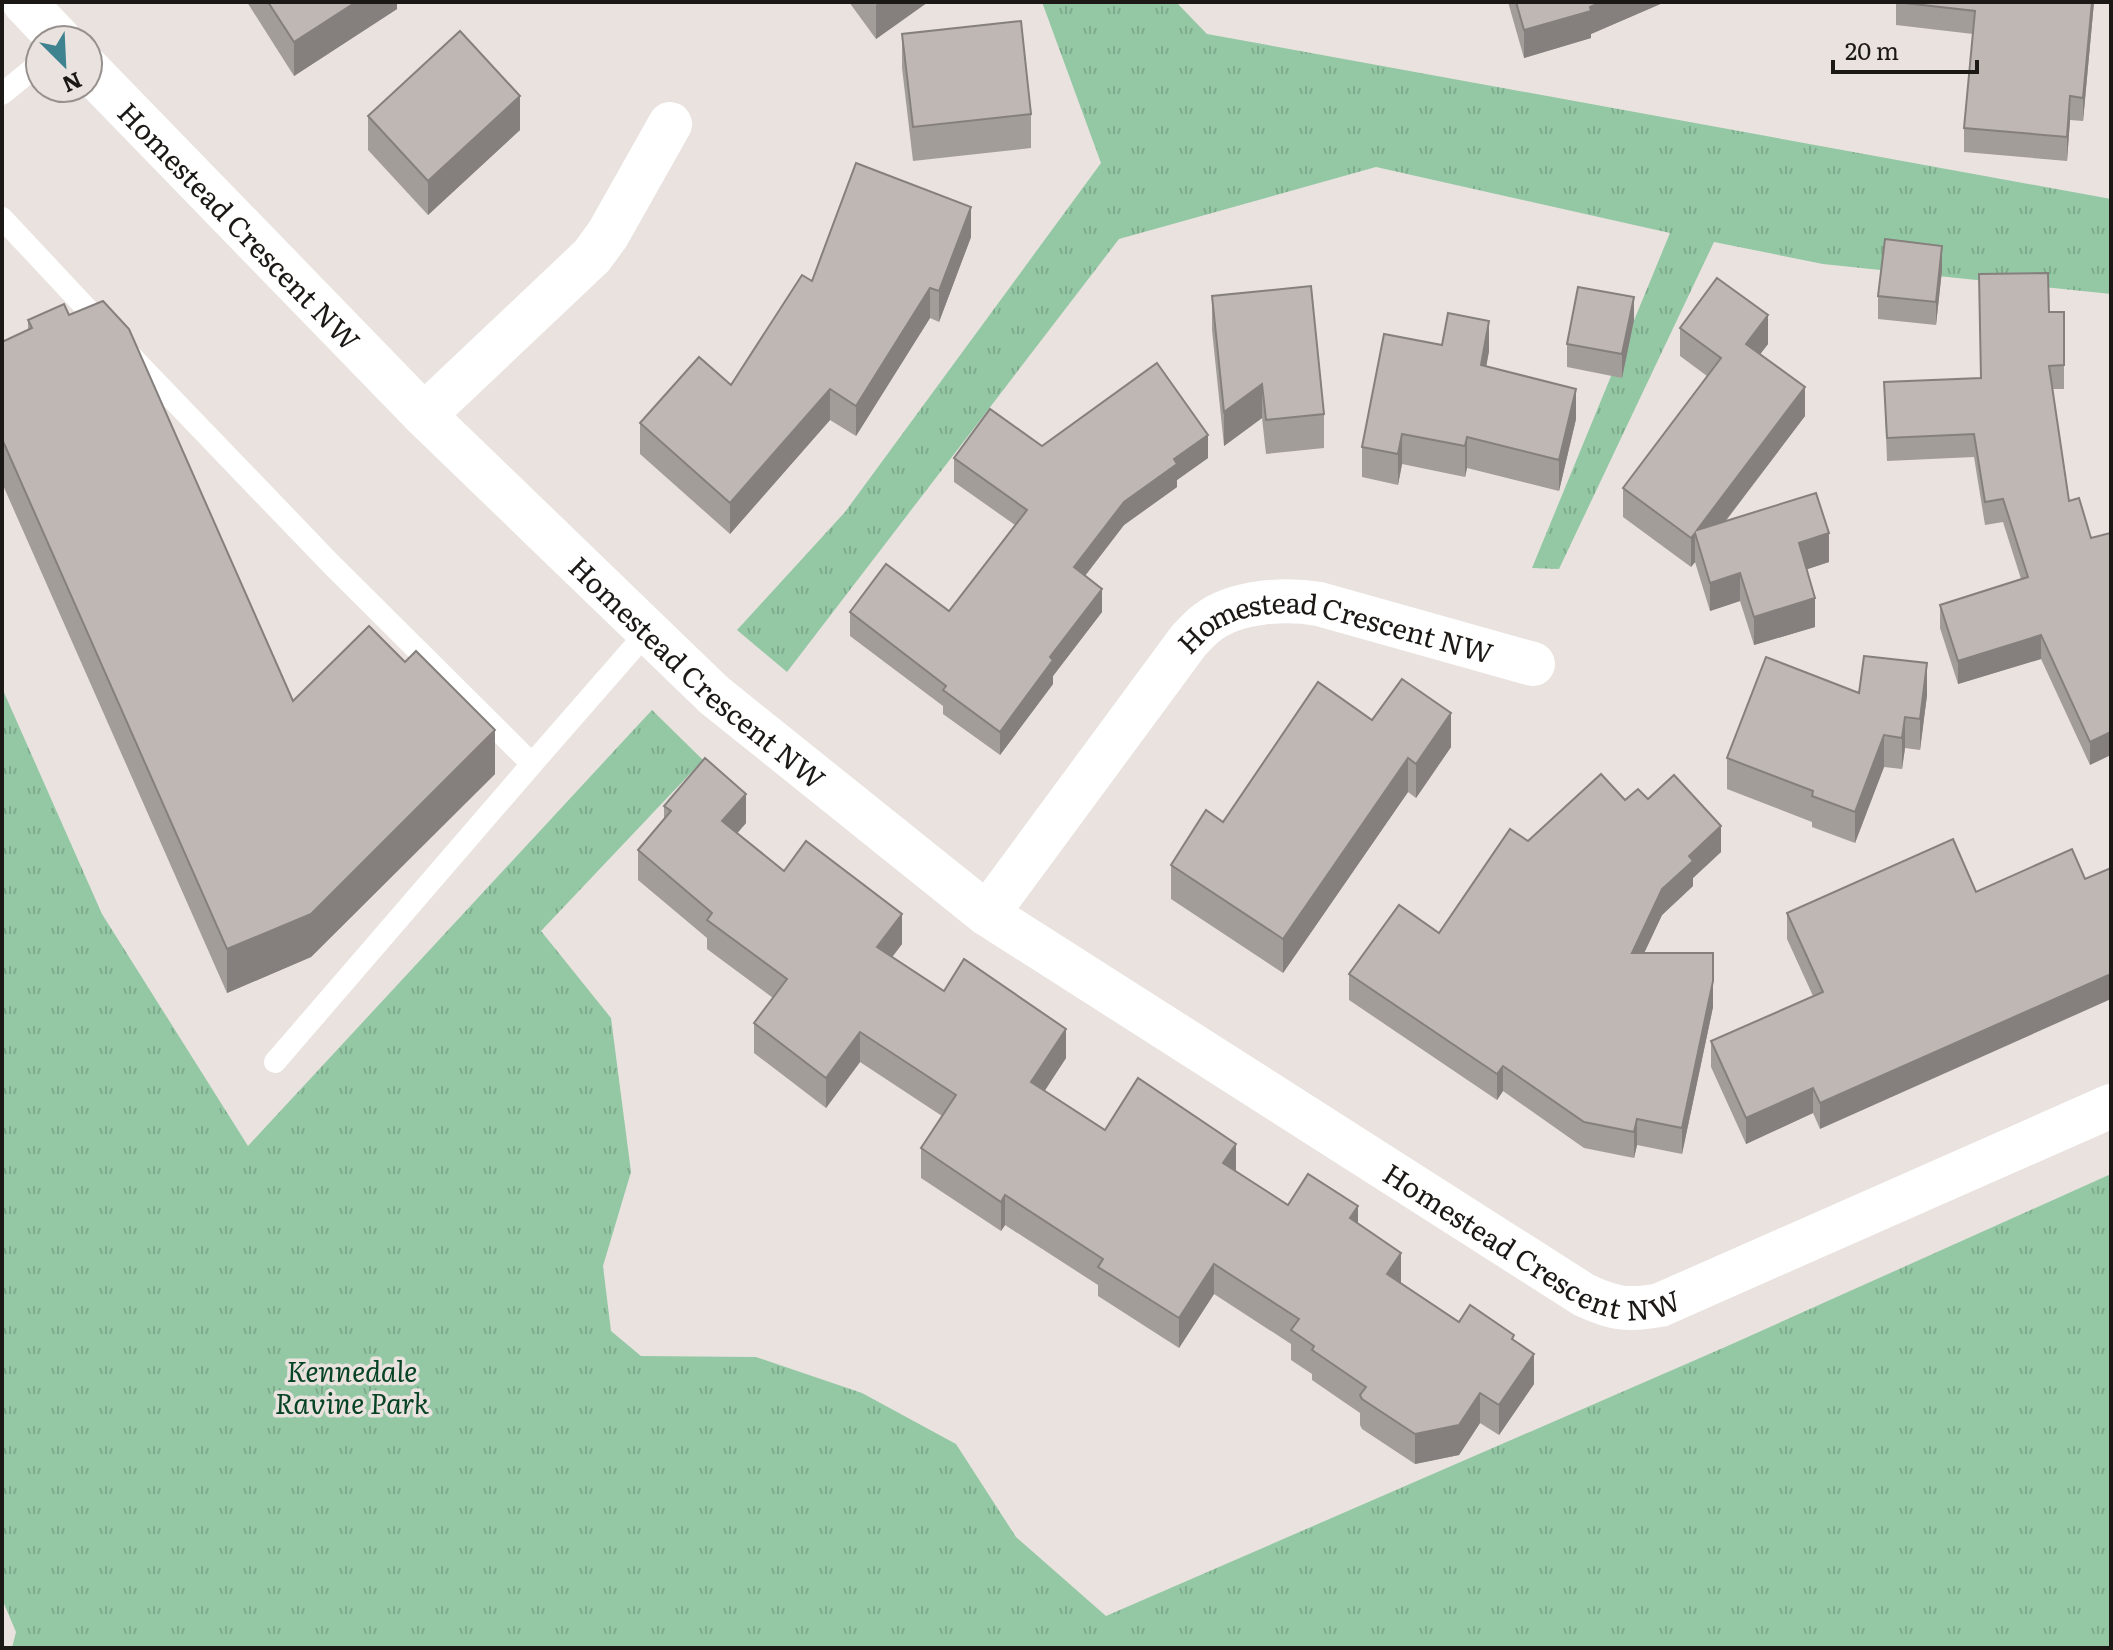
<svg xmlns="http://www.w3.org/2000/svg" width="2113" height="1650" font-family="Literata,serif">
<defs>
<pattern id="park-tufts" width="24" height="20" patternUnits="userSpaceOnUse" patternTransform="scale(2)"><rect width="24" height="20" fill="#94c8a5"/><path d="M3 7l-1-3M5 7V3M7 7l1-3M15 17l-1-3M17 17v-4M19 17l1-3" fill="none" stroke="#7fab8d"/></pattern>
</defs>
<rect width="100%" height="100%" fill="#e9e2de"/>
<!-- park -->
<g fill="url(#park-tufts)">
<polygon points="1042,2 1176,2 1207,34 2111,199 2111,294 1823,264 1714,242 1559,569 1532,568 1670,233 1376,167 1119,239 787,672 737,630 845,512 1101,163"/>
<polygon points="2,688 102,914 248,1146 652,710 703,760 541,931 611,1018 631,1172 603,1266 611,1331 641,1356 756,1357 862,1393 956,1444 1016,1537 1106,1616 1723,1348 2111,1174 2111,1648 12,1648 16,1632 2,1599"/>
</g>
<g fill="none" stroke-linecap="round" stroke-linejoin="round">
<!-- service -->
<g stroke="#fff" stroke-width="22">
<polyline points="2,94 40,63"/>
<polyline points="2,218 105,328"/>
<polyline points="131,356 330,563 532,764 649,630"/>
<polyline points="275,1062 532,764"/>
</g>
<!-- minor -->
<g stroke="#fff" stroke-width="44">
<polyline points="24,2 60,40"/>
<path id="s1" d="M 88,69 L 424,415 L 714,695 L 987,914 L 1584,1295 C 1614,1309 1628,1311 1660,1305 L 2111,1106"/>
<polyline points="424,415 592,256 608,234 670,124"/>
<path id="s2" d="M 987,914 L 1189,640 C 1195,634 1201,627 1208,622 C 1236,601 1286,598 1319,604 L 1533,664"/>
</g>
</g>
<!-- wall -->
<g fill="#a39d9a">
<polygon points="247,2 397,2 397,9 294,76"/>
<polygon points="849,2 928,2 876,39"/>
<polygon points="1508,2 1665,2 1591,34 1591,38 1524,58"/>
<polygon points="1896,2 2094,2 2083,121 2070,120 2067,161 1964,152 1964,128 1973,34 1896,25"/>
<polygon points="902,34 1031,114 1031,148 913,161 902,68"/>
<polygon points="368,116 520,130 428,215 368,150"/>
<polygon points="971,237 939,322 930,318 856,436 830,420 730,534 640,454 640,423 731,385 812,281"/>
<polygon points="1942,270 1936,325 1878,319 1878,296"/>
<polygon points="1212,296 1324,414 1324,448 1266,454 1262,418 1224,446 1212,330"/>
<polygon points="2049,312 2064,312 2064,389 2052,389 2069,501 2091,538 2090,765 2041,659 1958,684 1940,628 1940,605 2021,579 2003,522 1985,525 1974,457 1887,461 1884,382 1980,378"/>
<polygon points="69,315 293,701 495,774 311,957 227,993 2,483 2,342 28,330 28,320"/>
<polygon points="1634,320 1622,378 1567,367 1567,344"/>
<polygon points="1680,328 1768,344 1760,354 1805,416 1725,522 1829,562 1807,569 1815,627 1754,645 1740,601 1710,611 1695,562 1691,567 1623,517 1623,488 1707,376 1680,356"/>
<polygon points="1442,345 1489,351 1486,366 1576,419 1559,491 1467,468 1465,477 1402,464 1398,485 1362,477 1362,447"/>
<polygon points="1042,446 1208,458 1177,480 1177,487 1124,525 1085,576 1102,612 1053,676 1053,684 1000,755 943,714 943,706 850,636 850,612 949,611 1015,525 954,482 954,458"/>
<polygon points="1859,693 1927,695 1920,750 1905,748 1902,769 1884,767 1855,843 1812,827 1812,822 1727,789 1727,758"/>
<polygon points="1372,720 1451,747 1416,798 1408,792 1283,973 1171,899 1171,865 1223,822"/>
<polygon points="1648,799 1721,852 1693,878 1693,886 1662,915 1644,953 1713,1007 1682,1154 1637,1145 1634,1158 1584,1148 1503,1091 1497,1100 1349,1000 1349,974 1439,933 1528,841 1625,800"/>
<polygon points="664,806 746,823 737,833 784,871 902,944 892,957 944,991 1066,1058 1044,1091 1105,1130 1236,1171 1288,1205 1358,1224 1401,1283 1459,1322 1514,1341 1534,1384 1499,1435 1480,1423 1459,1455 1415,1464 1362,1429 1360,1425 1360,1413 1312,1380 1312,1374 1291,1360 1291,1344 1214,1294 1179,1348 1098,1296 1098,1285 1005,1225 1001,1231 921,1178 921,1148 942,1116 860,1062 826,1108 754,1053 754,1023 773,998 707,949 707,938 638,880 638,850 664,819"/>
<polygon points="1953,839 1820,1129 1813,1113 1746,1144 1711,1067 1711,1041 1813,996 1787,939 1787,913"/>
</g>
<!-- shaded-wall -->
<g fill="#85807d">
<polygon points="356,2 397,2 397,9 294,76 294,42"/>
<polygon points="880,2 928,2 876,39 876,5"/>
<polygon points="1601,2 1665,2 1591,34 1591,38 1524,58 1524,30"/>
<polygon points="2092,2 2094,2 2083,121 2083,98"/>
<polygon points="520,96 520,130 428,215 428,181"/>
<polygon points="2070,96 2070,120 2067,161 2067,137"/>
<polygon points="971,207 971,237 939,322 939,291"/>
<polygon points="1942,246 1942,270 1936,325 1936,302"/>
<polygon points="930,288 930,318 856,436 856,406"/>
<polygon points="1634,297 1634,320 1622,378 1622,354"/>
<polygon points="1768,315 1768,344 1746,373 1746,344"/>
<polygon points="1489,321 1489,351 1481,396 1481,365"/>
<polygon points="1262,384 1262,418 1224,446 1224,412"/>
<polygon points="1805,387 1805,416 1701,553 1697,530"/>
<polygon points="830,389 830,420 730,534 730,503"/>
<polygon points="1576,389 1576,419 1559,491 1559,460"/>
<polygon points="1402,434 1402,464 1398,485 1398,454"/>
<polygon points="1208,435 1208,458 1177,480 1177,487 1124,525 1074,590 1074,567 1124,502 1174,459"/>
<polygon points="1467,437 1467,468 1465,477 1465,446"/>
<polygon points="1695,533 1695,562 1691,567 1691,538"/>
<polygon points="1829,533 1829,562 1799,572 1799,543"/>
<polygon points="1740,573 1740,601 1710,611 1710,583"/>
<polygon points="1102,589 1102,612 1053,676 1053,684 1000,755 1000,732 1050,657"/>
<polygon points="1815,598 1815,627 1754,645 1754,617"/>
<polygon points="2041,635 2041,659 1958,684 1958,661"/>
<polygon points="1927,663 1927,695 1920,750 1920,719"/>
<polygon points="1451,713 1451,747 1416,798 1416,764"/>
<polygon points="1905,717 1905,748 1902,769 1902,738"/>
<polygon points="495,730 495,774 311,957 227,993 227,949"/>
<polygon points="2111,732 2111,755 2090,765 2090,742"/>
<polygon points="1884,735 1884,767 1855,843 1855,812"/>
<polygon points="1408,758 1408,792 1283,973 1283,939"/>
<polygon points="746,794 746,823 722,851 722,821"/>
<polygon points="1721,826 1721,852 1693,878 1693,886 1662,915 1632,979 1632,953 1662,889 1689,856"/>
<polygon points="902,914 902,944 877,977 877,947"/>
<polygon points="2111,974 2111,999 1820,1129 1820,1103"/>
<polygon points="1713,981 1713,1007 1682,1154 1682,1128"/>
<polygon points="1066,1029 1066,1058 1031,1112 1031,1082"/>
<polygon points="860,1032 860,1062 826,1108 826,1078"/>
<polygon points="1503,1066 1503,1091 1497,1100 1497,1074"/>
<polygon points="1813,1088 1813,1113 1746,1144 1746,1118"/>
<polygon points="1637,1119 1637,1145 1634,1158 1634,1132"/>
<polygon points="1236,1144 1236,1173 1223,1163"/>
<polygon points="1005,1195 1005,1225 1001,1231 1001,1202"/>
<polygon points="1358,1206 1358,1236 1350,1218"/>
<polygon points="1401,1253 1401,1283 1387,1274"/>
<polygon points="1214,1264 1214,1294 1179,1348 1179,1318"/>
<polygon points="1534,1354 1534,1384 1499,1435 1499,1405"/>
<polygon points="1480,1393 1480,1423 1459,1455 1415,1464 1415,1434"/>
</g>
<!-- building -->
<g fill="#beb7b3" stroke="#85807d" stroke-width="2">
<polygon points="268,2 356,2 294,42"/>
<polygon points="1516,2 1601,2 1590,7 1591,11 1524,30"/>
<polygon points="1896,2 2092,2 2083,98 2070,96 2067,137 1964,128 1975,11"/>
<polygon points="1021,21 1031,114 913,127 902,34"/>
<polygon points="460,31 520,96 428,181 368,116"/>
<polygon points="856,163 971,207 939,291 930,288 856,406 830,389 730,503 640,423 699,357 731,385 802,275 812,281"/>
<polygon points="1885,239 1942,246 1936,302 1878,296"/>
<polygon points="2048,273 2049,312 2064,312 2064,365 2049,366 2069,501 2079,498 2091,538 2110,533 2111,534 2111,732 2090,742 2041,635 1958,661 1940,605 2028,577 2003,499 1985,502 1974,434 1887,438 1884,382 1981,378 1979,274"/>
<polygon points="1717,278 1768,315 1746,344 1805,387 1697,530 1816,493 1829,533 1799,543 1815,598 1754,617 1740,573 1710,583 1695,533 1691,538 1623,488 1721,358 1680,328"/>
<polygon points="1311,286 1324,414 1266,420 1262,384 1224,412 1212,296"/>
<polygon points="1578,287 1634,297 1622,354 1567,344"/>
<polygon points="103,301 129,329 293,701 369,626 405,662 416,651 495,730 311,914 227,949 2,439 2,342 32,328 28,320 64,304 69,315"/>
<polygon points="1448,313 1489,321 1481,365 1576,389 1559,460 1467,437 1465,446 1402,434 1398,454 1362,447 1384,334 1442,345"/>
<polygon points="1157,363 1208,435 1174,459 1177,464 1124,502 1074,567 1102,589 1050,657 1053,660 1000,732 943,690 946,686 850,612 886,564 949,611 1027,510 954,458 990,409 1042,446"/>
<polygon points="1864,656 1927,663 1920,719 1905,717 1902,738 1884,735 1855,812 1812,796 1813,791 1727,758 1766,657 1859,693"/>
<polygon points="1402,679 1451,713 1416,764 1408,758 1283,939 1171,865 1206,810 1223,822 1318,682 1372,720"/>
<polygon points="705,758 746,794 722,821 784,871 806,841 902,914 877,947 944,991 964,959 1066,1029 1031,1082 1105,1130 1138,1078 1236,1144 1223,1163 1288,1205 1308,1174 1358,1206 1350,1218 1401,1253 1387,1274 1459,1322 1470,1305 1514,1335 1512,1339 1534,1354 1499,1405 1480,1393 1459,1425 1415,1434 1362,1399 1360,1395 1366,1387 1312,1350 1314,1346 1291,1330 1299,1319 1214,1264 1179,1318 1098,1267 1103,1259 1005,1195 1001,1202 921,1148 956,1095 860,1032 826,1078 754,1023 787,979 707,920 712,913 638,850 671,811 664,806"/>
<polygon points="1601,774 1625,800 1638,789 1648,799 1674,775 1721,826 1689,856 1693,861 1662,889 1632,953 1713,953 1713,981 1682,1128 1637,1119 1634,1132 1584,1122 1503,1066 1497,1074 1349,974 1399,905 1439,933 1510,829 1528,841"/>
<polygon points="1953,839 1976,892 2072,849 2085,879 2111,868 2111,974 1820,1103 1813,1088 1746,1118 1711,1041 1823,992 1787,913"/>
</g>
<g text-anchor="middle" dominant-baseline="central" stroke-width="7" stroke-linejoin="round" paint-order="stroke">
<!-- street labels -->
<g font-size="28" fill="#1b1816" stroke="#e9e2de">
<text stroke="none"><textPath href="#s1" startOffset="218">Homestead Crescent NW</textPath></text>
<text stroke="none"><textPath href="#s2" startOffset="496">Homestead Crescent NW</textPath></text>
<text stroke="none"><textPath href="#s1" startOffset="858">Homestead Crescent NW</textPath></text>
<text stroke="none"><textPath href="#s1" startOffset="1876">Homestead Crescent NW</textPath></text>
</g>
<!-- park labels -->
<g font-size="28" font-style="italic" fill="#074325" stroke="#e9e2de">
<text x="352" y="1370">Kennedale<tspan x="352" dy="32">Ravine Park</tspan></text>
</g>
</g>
<!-- border -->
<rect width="2113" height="1650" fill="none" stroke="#1b1816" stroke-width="8"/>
<!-- north arrow -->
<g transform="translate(64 64) rotate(156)"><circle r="38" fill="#e9e2de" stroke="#97918e" stroke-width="2"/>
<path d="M0-6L14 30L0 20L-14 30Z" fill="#3e838f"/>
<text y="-12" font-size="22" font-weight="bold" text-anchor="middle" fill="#1b1816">N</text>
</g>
<!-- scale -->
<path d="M1833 60v12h144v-12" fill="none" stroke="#1b1816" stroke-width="4"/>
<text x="1845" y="60" font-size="24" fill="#1b1816" stroke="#e9e2de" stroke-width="6" paint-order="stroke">20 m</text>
</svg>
